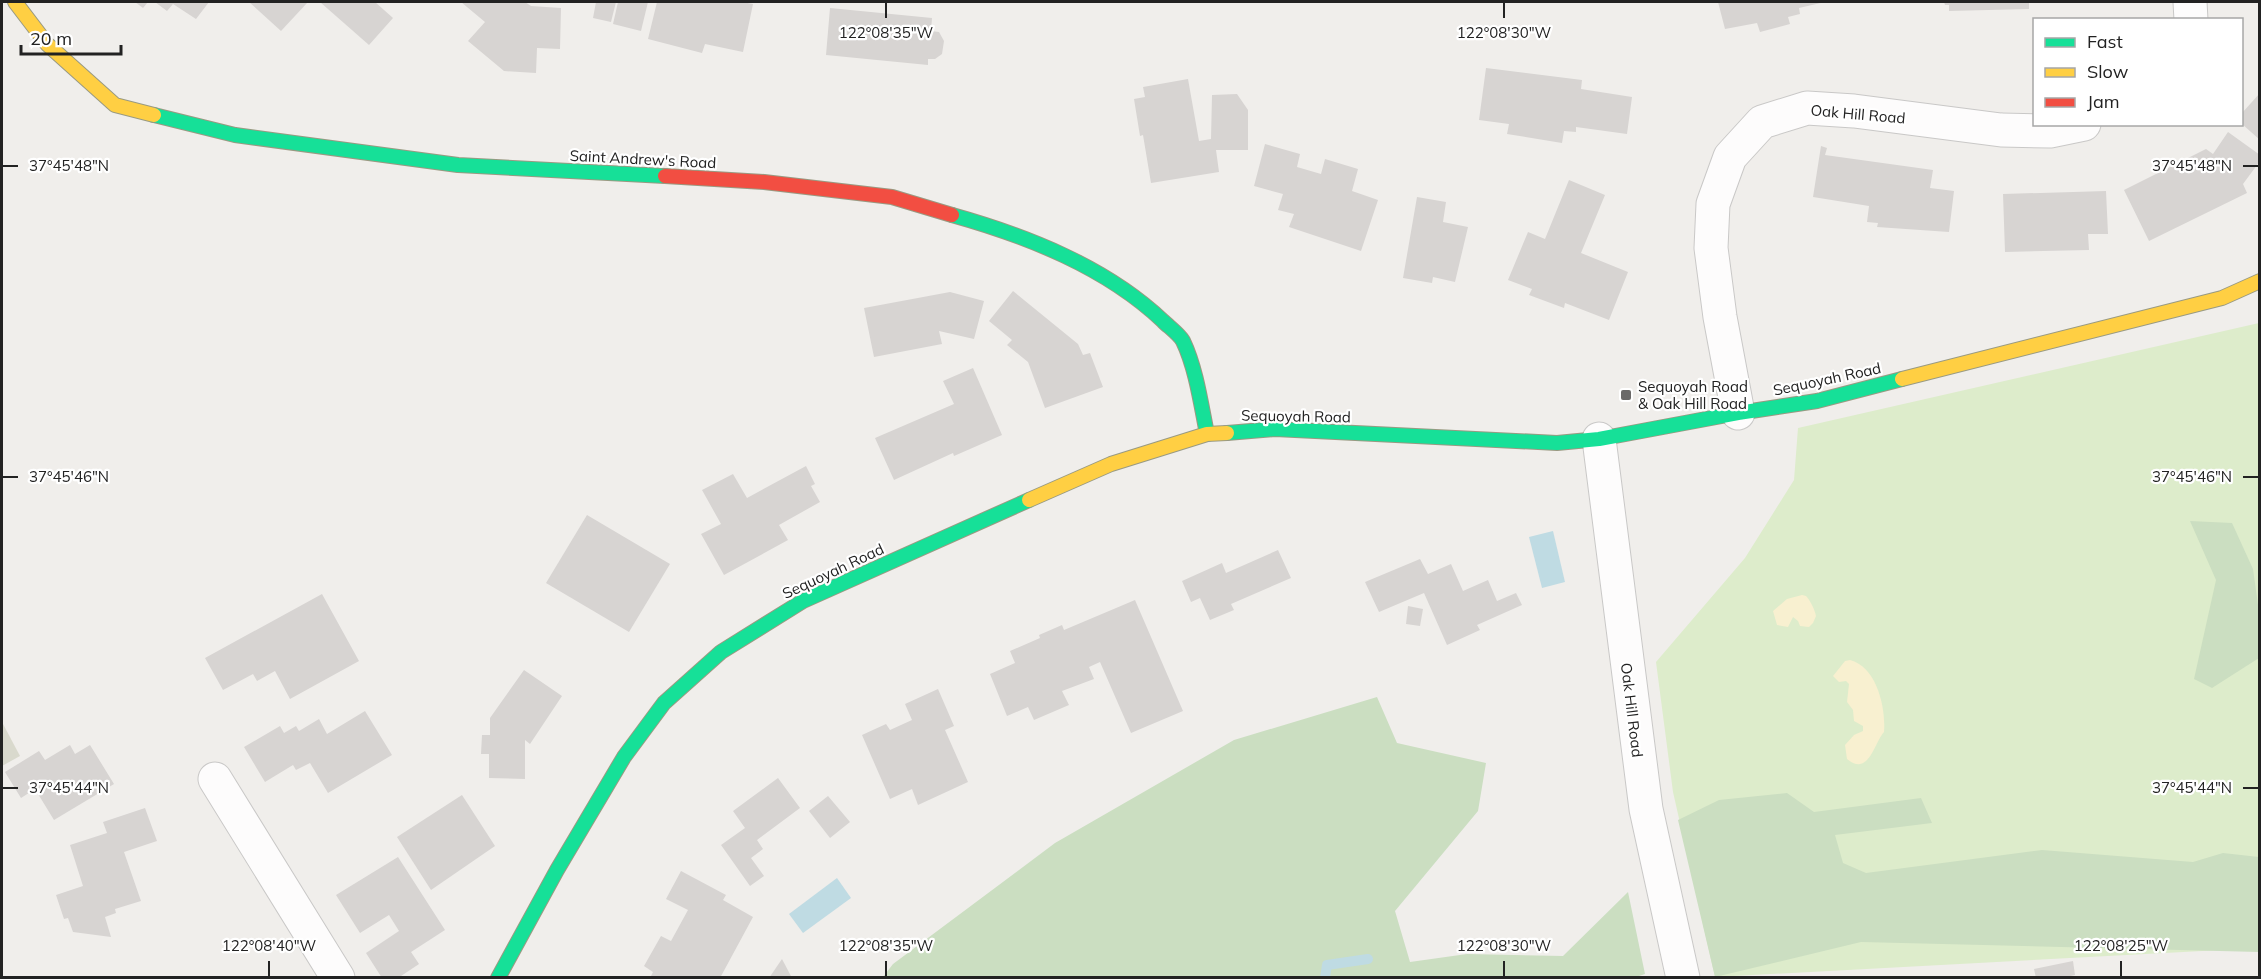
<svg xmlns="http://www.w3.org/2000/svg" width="2261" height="979" font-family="Mulish,sans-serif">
<rect width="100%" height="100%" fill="#f0eeeb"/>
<!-- construction -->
<polygon fill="#d9d9cd" points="2,722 20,756 2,766"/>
<!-- grass -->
<polygon fill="#ddeccb" points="2259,323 2259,948 1715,977 1673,792 1656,662 1745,558 1794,480 1798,428"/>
<!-- forest -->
<g fill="#cbdec1">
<polygon points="2190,521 2232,523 2253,569 2259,612 2259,658 2212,688 2194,679 2216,580"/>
<polygon points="1377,697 1397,743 1486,763 1478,811 1395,911 1410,962 1467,954 1563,956 1628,892 1645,974 1633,978 883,977 893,964 1055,843 1234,740"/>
<polygon points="1787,793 1814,812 1921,798 1932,823 1835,835 1843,863 1866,873 2042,850 2193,862 2223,853 2259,857 2259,952 1861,942 1715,977 1678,820 1719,800"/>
</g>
<!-- sand -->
<g fill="#f8f0d0">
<path d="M 1802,595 L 1806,596 C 1810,600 1815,610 1816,616 L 1813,623 L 1809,627 L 1800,626 L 1798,621 L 1793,617 L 1788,627 L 1777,625 L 1773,611 L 1787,599 Z"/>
<path d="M 1850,660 C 1877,667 1886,708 1884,732 C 1874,743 1869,777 1847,759 L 1845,745 L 1854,735 L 1863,731 L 1863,726 L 1854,721 L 1853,710 L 1847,702 L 1849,684 L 1846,681 L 1839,682 L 1833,676 L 1845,661 Z"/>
</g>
<!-- water -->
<g fill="#bfdbe3">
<polygon points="1553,531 1565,582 1542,588 1529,537"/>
<polygon points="837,878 851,898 803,933 789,914"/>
</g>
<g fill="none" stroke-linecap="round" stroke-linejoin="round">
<!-- stream -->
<polyline stroke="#bfdbe3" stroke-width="10" points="1325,978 1327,965 1368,959"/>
</g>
<!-- building -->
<g fill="#d7d4d2">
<polygon points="135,2 148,2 143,8"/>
<polygon points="155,2 209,2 196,19 173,4 167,11"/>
<polygon points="249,2 308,2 281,31"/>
<polygon points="320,2 375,2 393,18 369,45"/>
<polygon points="461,2 525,2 531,6 561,8 560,49 537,48 536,73 504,71 468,41 485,22"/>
<polygon points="596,2 616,2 611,22 593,18"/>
<polygon points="618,2 648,2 641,31 613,24"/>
<polygon points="657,2 742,2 753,4 743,52 705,44 702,53 648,39"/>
<polygon points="1718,2 1825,2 1799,8 1800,14 1788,17 1790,24 1760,32 1757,23 1725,29"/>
<polygon points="1944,2 2029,2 2029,9 1949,11 1949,5 1945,5"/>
<polygon points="830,8 932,18 931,31 939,32 944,41 942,54 935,59 928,59 928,65 826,55"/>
<polygon points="1486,68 1582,80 1581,89 1632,97 1627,134 1576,127 1576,132 1564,131 1562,143 1507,134 1509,124 1479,120"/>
<polygon points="1188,79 1199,141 1211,139 1212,95 1237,94 1248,110 1248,150 1216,150 1219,172 1151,183 1143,135 1140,136 1134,99 1145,97 1143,87"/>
<polygon points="2260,93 2260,140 2242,124 2242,113"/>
<polygon points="2228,132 2260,155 2260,161 2243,184 2247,193 2149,241 2124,190 2206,149 2213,154"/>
<polygon points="1265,144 1300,154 1297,167 1321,174 1325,159 1358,169 1352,191 1378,200 1361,251 1289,227 1294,214 1278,210 1283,194 1254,186"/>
<polygon points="1821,146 1827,148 1825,155 1933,170 1930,188 1954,191 1949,232 1877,227 1878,223 1867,222 1869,206 1813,197"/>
<polygon points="1569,180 1605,195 1581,253 1628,272 1609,320 1565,303 1564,308 1529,295 1532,289 1508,280 1528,232 1545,239"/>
<polygon points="2106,191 2108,234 2088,234 2089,250 2005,252 2003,194"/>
<polygon points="1417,197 1446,202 1443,222 1468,227 1455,282 1433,277 1432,283 1403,278"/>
<polygon points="1013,291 1078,344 1083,355 1090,353 1103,387 1045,408 1028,362 1007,345 1012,340 989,321"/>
<polygon points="950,292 984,301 974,339 939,331 942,344 874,357 864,308"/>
<polygon points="973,368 1002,435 954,456 953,453 894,480 875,438 954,404 943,381"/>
<polygon points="806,466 815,484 811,486 820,502 779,525 788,540 724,575 701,534 721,524 702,490 733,474 747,498"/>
<polygon points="587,515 670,564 629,632 546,583"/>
<polygon points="1278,550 1291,578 1231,604 1234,610 1210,620 1200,598 1191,602 1182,581 1222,563 1226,573"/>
<polygon points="1420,559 1428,574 1451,564 1463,591 1488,580 1497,601 1516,593 1522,605 1477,625 1480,630 1447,645 1424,593 1379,612 1365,582"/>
<polygon points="322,594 359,661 290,699 275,671 257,681 253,674 223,690 205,658"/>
<polygon points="1135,600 1183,711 1131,733 1100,662 1089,667 1094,679 1062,691 1069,705 1034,720 1028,707 1007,716 990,674 1015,663 1010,651 1040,638 1039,635 1062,625 1064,630"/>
<polygon points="1408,606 1423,609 1420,626 1406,624"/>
<polygon points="524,670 562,696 530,744 525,740 525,779 489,778 489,754 481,754 482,735 490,735 490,718"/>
<polygon points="938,689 954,726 945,730 968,782 918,805 912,789 890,799 862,735 886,724 890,730 912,720 905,704"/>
<polygon points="365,711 392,755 328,793 310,763 296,770 293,765 265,782 244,747 280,726 284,733 296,726 299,731 319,719 327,734"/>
<polygon points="70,745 75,754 90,745 114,784 54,820 35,789 21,798 5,772 39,751 45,760"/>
<polygon points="778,778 800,808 757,840 763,849 751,858 764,876 750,886 721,845 745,828 733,811"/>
<polygon points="462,795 495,846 431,890 397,837"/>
<polygon points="828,796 850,822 830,838 809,811"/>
<polygon points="145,808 157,841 124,852 141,901 115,909 116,913 105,917 111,937 73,932 68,918 64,919 56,895 83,886 70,845 107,833 103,822"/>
<polygon points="398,857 445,930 411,952 419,964 398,978 382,978 366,953 399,931 389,915 360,933 336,895"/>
<polygon points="681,871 726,895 723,900 753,917 720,978 650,978 653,972 644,966 661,936 671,941 688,910 666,899"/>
<polygon points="782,959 792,978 769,978"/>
<polygon points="2073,961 2075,975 2062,978 2036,978 2034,969"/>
</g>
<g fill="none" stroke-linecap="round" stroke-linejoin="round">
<defs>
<g id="street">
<polyline points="2190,2 2191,20"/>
<polyline points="1738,413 1720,317 1711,248 1713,204 1730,157 1762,122 1807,108 1854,111 2001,130 2050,131 2084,124"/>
<polyline points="1599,439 1646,809 1683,978"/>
<polyline points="215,779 338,978"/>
</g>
<g id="fast">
<polyline points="154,115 235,135 458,165 665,176"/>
<path d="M 952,215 C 1027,236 1106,267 1163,321 C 1169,327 1179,334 1183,341 C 1196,368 1201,404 1207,434"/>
<polyline points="1227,433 1275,429 1557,443 1599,439 1738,413 1817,401 1902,379"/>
<polyline points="498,978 557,870 624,757 664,703 721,652 803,601 1029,500"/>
</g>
<g id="slow">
<polyline points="15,2 47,44 115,105 154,115"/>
<polyline points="1902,379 2222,298 2260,281"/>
<polyline points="1029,500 1111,464 1207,434 1227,433"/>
</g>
<polyline id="jam" points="665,176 764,182 892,197 952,215"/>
</defs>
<!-- street casing -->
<use href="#street" stroke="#c9c8c7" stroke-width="35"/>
<!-- fast casing -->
<use href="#fast" stroke="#999a82" stroke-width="16"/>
<!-- slow casing -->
<use href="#slow" stroke="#999a82" stroke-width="16"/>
<!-- jam casing -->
<use href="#jam" stroke="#999a82" stroke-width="16"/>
<!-- street -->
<use href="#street" stroke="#fdfcfc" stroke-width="33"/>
<!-- fast -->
<use href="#fast" stroke="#16e098" stroke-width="14"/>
<!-- slow -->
<use href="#slow" stroke="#ffcf43" stroke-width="14"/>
<!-- jam -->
<use href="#jam" stroke="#f24e42" stroke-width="14"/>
</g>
<!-- ticks -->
<path fill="none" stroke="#222" stroke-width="2" d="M 886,3 L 886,18M 1504,3 L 1504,18M 3,166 L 18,166M 2243,166 L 2258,166M 3,477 L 18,477M 2243,477 L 2258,477M 3,788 L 18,788M 2243,788 L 2258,788M 269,961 L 269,976M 886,961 L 886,976M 1504,961 L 1504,976M 2121,961 L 2121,976"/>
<!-- markers -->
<rect fill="#6a6968" stroke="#fff" stroke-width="2" x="1620" y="389" width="12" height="12" rx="3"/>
<g text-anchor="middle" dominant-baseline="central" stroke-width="4.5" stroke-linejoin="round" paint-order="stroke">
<!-- street labels -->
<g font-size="15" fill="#222" stroke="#fff">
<text transform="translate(1858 114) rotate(5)">Oak Hill Road</text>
<text transform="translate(643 159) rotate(3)">Saint Andrew's Road</text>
<text transform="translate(1827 379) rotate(-12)">Sequoyah Road</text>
<text transform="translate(1296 416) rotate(1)">Sequoyah Road</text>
<text transform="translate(833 571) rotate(-25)">Sequoyah Road</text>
<text transform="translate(1632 710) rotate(83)">Oak Hill Road</text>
</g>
<!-- poi labels -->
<g font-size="15" fill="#222" stroke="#fff" text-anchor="start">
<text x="1638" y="386">Sequoyah Road<tspan x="1638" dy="17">&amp; Oak Hill Road</tspan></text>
</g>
</g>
<g font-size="15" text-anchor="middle" fill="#222" stroke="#fff" stroke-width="4.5" stroke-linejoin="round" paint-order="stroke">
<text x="886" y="38">122°08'35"W</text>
<text x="1504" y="38">122°08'30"W</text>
<text x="69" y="171">37°45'48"N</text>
<text x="2192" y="171">37°45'48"N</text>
<text x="69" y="482">37°45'46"N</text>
<text x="2192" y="482">37°45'46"N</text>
<text x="69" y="793">37°45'44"N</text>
<text x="2192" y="793">37°45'44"N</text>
<text x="269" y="951">122°08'40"W</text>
<text x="886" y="951">122°08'35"W</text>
<text x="1504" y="951">122°08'30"W</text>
<text x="2121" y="951">122°08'25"W</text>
</g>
<!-- border -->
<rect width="2261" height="979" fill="none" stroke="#222222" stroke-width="6"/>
<!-- legend -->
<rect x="2033" y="18" width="210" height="108" fill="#ffffff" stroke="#a7a7a7" stroke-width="1.5"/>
<rect x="2045" y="38" width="30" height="9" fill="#16e098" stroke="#a7a7a7" stroke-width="1.5"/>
<text x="2087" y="48" font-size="18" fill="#222222">Fast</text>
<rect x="2045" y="68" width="30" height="9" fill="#ffcf43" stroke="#a7a7a7" stroke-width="1.5"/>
<text x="2087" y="78" font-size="18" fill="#222222">Slow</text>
<rect x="2045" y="98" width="30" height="9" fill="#f24e42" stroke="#a7a7a7" stroke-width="1.5"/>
<text x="2087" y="108" font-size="18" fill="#222222">Jam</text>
<!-- scale -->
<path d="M21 45v9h100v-9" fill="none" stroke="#222222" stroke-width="3"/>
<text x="30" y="45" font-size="18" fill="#222222" stroke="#ffffff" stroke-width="4.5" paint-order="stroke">20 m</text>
</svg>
